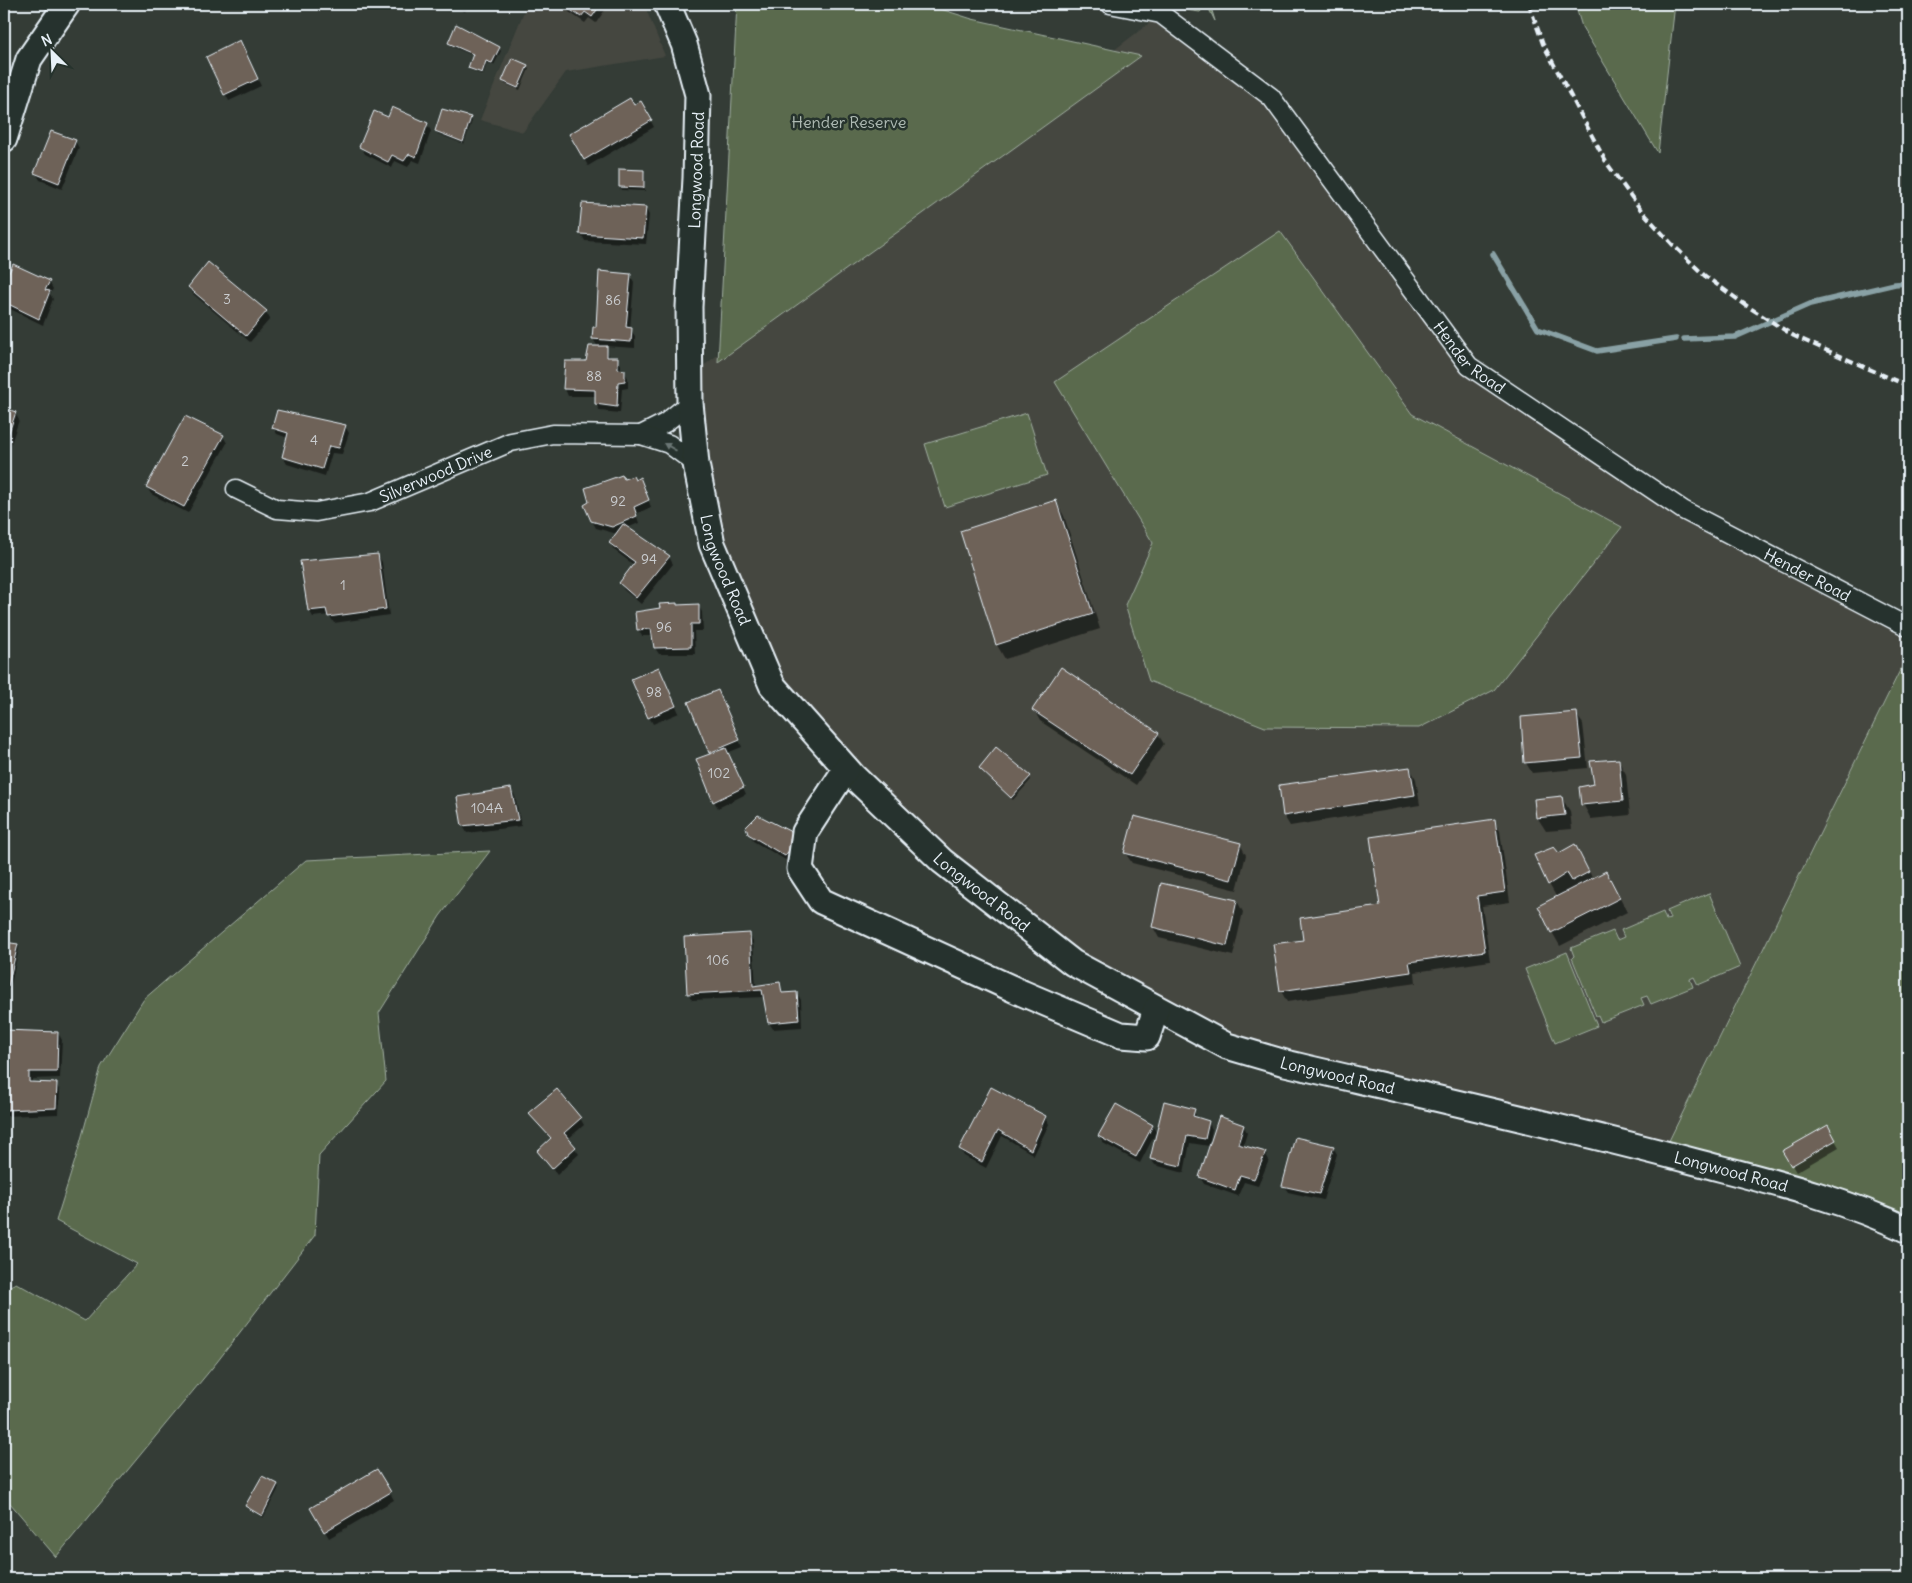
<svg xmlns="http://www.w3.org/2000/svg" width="1912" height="1583" font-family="Delius,sans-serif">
<rect width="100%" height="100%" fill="#343c36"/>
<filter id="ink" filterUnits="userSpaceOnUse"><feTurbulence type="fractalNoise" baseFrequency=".02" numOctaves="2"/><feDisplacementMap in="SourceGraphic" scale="10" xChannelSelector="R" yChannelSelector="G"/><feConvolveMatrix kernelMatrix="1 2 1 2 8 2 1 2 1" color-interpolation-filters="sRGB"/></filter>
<g filter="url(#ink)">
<!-- built -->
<g fill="#454740">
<polygon points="527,4 644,4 665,56 566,72 523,132 480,120"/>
<polygon points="1161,14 1271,97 1469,366 1683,509 1908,627 1908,654 1663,1153 1285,1063 1156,1009 942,861 772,685 712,544 689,377"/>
</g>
<!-- green -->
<g fill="#5a6b4d" stroke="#a1aea2">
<polygon points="737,4 925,4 972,19 1141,56 718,362"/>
<polygon points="1142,4 1210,4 1215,21 1207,5 1200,12"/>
<polygon points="1575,4 1675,4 1658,153 1582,27"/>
<polygon points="1280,231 1412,414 1622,527 1494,690 1419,728 1265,727 1149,681 1125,605 1153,543 1055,382"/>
<polygon points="1027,413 1047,475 945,507 925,444"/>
<polygon points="1908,654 1908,1230 1663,1153"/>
<polygon points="490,851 440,916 379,1013 386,1081 319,1155 315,1235 217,1362 56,1557 4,1496 4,1289 16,1283 85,1321 137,1264 56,1221 77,1154 101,1067 144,999 306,860"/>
<polygon points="1709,893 1740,967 1698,985 1694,977 1690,979 1693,987 1651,1004 1647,996 1641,998 1644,1005 1601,1022 1598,1015 1596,1016 1572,958 1574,956 1571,948 1613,931 1617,940 1624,937 1621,930 1663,912 1666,920 1670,919 1667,911"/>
<polygon points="1567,952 1597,1026 1555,1043 1525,969"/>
</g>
<!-- shadow -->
<g fill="#0007">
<polygon points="449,4 469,4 465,12"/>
<polygon points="566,4 604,4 607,7 596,23 589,18 585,23 569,12 565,6"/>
<polygon points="449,43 499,48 501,51 494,65 487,63 483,75 471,70 469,67 474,56 451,46"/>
<polygon points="243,49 261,86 229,101 207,58"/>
<polygon points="512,60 528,66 529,69 520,90 505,84 503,81"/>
<polygon points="641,103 654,127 588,166 571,134"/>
<polygon points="389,118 427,124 431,131 420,163 412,160 408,167 395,161 392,168 365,154 361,147"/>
<polygon points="470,118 472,121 464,144 438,134 436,131"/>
<polygon points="75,141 79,148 62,189 40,180 36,173"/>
<polygon points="644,171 645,174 645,191 621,190 620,187"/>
<polygon points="645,208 649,215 646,244 585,241 581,234"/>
<polygon points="13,265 49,282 53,289 50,294 53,299 43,325 4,306 4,286"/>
<polygon points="630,275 634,282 630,329 635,336 635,348 605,346 610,358 617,358 621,365 621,371 624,371 628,378 628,388 622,389 620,413 600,411 596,404 596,396 568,396 565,389 598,347 593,339 594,328 598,328"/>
<polygon points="189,287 266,312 270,319 250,342 193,294"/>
<polygon points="4,409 15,413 19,420 5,461"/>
<polygon points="345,426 349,433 342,454 332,453 325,476 287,464 283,457 288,438 277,434 273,427"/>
<polygon points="223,436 227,443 188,513 151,494 147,487"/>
<polygon points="640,479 651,507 636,514 639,523 627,528 669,557 673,564 641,604 624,590 620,583 634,565 614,550 610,543 617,534 596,528 592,521 624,480 635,481"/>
<polygon points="1056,502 1064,516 1100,629 1005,659 997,645 961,532"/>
<polygon points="378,556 382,562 389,615 334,623 329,615 313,617 309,610"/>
<polygon points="698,605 702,612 703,631 694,631 695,654 659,654 655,648 653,636 642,636 638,630 678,606"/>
<polygon points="663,676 679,713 653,724 649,717"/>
<polygon points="718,691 742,747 727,753 746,794 718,808 714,801 710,752"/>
<polygon points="1034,710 1158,734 1164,744 1136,785 1040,721"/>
<polygon points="1576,714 1583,724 1588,768 1532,773 1526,763"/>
<polygon points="1618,760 1626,774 1630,815 1591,819 1583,804 1595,785"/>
<polygon points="980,768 1030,777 1031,780 1013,800"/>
<polygon points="1410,768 1416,779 1420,805 1290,826 1284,816"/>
<polygon points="511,789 515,796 521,826 467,833 463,826 458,798"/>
<polygon points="1561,797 1570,811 1572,829 1546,831 1537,817"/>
<polygon points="1494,821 1500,831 1510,902 1482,906 1490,961 1415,972 1416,983 1287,1002 1281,991 1275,945 1305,941 1382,907"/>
<polygon points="749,833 798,837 789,862 753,841"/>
<polygon points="1240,844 1246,855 1237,890 1132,863 1125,853"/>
<polygon points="1559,854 1583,860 1593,879 1614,887 1627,912 1560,946 1552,932 1557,898 1549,884"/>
<polygon points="1237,901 1243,912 1233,956 1159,938 1153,927"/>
<polygon points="749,934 753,941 756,987 779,983 784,994 797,993 801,1000 802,1027 773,1029 769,1023 764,997 692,1000 688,993"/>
<polygon points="4,943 18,945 19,948 10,989 4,988"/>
<polygon points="4,1031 58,1033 62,1040 60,1078 32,1079 32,1083 56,1084 60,1091 59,1114 4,1116"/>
<polygon points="991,1088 1045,1117 1049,1124 1034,1155 1002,1136 986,1168 964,1156 960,1149"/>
<polygon points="1194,1111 1197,1119 1208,1122 1212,1129 1209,1146 1190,1143 1184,1173 1155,1165 1151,1159"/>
<polygon points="530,1113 580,1118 584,1125 568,1139 579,1154 557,1175 539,1151 551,1139"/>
<polygon points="1152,1125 1156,1132 1140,1163 1103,1143 1099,1136"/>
<polygon points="1244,1126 1247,1133 1243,1146 1265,1153 1269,1160 1258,1186 1244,1182 1238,1196 1204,1184 1200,1177"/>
<polygon points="1827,1127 1839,1147 1796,1172 1784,1152"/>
<polygon points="1333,1147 1337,1154 1323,1200 1288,1192 1284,1186"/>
<polygon points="377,1470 394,1500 329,1538 312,1509"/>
<polygon points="278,1485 279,1488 263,1518 249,1509 247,1506"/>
</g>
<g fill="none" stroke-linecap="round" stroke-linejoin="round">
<!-- stream -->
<g stroke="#89a1a5" stroke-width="5.5">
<polyline points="1493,254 1538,329 1597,351 1676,339"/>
<polyline points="1684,339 1735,337 1810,304 1895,284 1908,283"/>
</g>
</g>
<!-- building -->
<g fill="#6e6259" stroke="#e8f1f8">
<polygon points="564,4 601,4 592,17 585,12 581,17 563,5"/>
<polygon points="456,24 500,47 492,63 486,61 482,73 468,68 473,54 448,43"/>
<polygon points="240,40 258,79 224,95 206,57"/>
<polygon points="512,58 528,65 518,88 502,81"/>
<polygon points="630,98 634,105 641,101 652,120 584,160 569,134"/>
<polygon points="392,107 428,123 416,157 409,154 404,161 392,155 388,162 359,147 374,111 388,117"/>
<polygon points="442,109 471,117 463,142 435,131"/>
<polygon points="51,131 76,140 59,183 34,173"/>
<polygon points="619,169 644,170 644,188 619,187"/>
<polygon points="582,203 646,207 643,238 579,234"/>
<polygon points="208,262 267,311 246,336 188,287"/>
<polygon points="13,264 50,281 45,290 50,291 39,319 4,302 4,283"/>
<polygon points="599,271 631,274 626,327 632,328 631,342 592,339 593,327 596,327"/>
<polygon points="589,346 607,346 607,357 618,357 618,369 625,370 625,381 618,382 617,407 595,404 595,390 563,389 565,361 586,361"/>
<polygon points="4,408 16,412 4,447"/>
<polygon points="277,410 346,425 339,448 329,446 322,469 282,457 288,433 272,428"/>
<polygon points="185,416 224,435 184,507 146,487"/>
<polygon points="622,475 624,479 633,476 635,480 640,477 649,500 634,507 637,516 612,527 591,521 584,505 589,502 585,488"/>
<polygon points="1056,500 1093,614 996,645 960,531"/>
<polygon points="623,524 670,556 636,598 619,583 635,562 609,543"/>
<polygon points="378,554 386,609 328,617 326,609 308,611 300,561"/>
<polygon points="677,603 677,605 699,604 699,624 691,624 691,647 654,648 651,629 637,630 635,612 660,608 659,604"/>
<polygon points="659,667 676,706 648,718 631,679"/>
<polygon points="1061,667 1159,733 1130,775 1032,710"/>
<polygon points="718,690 740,740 709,753 688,702"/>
<polygon points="1577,712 1582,758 1524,763 1521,717"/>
<polygon points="996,747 1031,776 1011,798 979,768"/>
<polygon points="726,748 744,787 713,802 696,759"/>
<polygon points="1619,759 1623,801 1581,805 1579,787 1594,784 1590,761"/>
<polygon points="1410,767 1415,795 1283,816 1279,785"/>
<polygon points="511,788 518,820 462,826 457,797"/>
<polygon points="1562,796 1565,815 1536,818 1534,799"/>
<polygon points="758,815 799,836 785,856 748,834 746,827"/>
<polygon points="1134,816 1241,843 1231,880 1124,853"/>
<polygon points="1495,819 1505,892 1477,896 1485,951 1409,962 1411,972 1280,991 1273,944 1303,940 1300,918 1380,906 1370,837"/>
<polygon points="1575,844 1589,872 1572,881 1567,873 1548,885 1534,855 1554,847 1559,853"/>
<polygon points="1606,871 1620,898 1551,933 1538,906"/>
<polygon points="1161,883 1237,900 1227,946 1152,927"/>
<polygon points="750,933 753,986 780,982 782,993 797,992 799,1020 768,1023 762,990 687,994 684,937"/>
<polygon points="4,942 18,944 8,986 4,985"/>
<polygon points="4,1030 58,1032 57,1072 29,1072 29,1082 57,1083 56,1108 4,1110"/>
<polygon points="991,1087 1046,1116 1031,1150 998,1130 982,1162 959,1149"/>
<polygon points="557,1089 581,1118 564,1133 576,1147 552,1169 537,1151 551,1138 528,1113"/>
<polygon points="1164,1101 1195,1109 1193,1116 1209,1121 1205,1139 1187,1136 1181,1166 1150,1159"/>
<polygon points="1116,1104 1153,1125 1136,1157 1098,1136"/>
<polygon points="1219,1116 1244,1125 1238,1144 1266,1152 1254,1179 1240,1175 1235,1190 1199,1177"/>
<polygon points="1828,1125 1836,1140 1791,1166 1782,1151"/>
<polygon points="1295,1137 1334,1146 1319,1194 1282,1186"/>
<polygon points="377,1469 391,1492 324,1532 310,1508"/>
<polygon points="262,1476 278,1484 262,1516 245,1506"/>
</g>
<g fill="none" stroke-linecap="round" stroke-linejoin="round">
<defs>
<g id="street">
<path id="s1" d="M 1110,4 L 1161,14 L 1271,97 L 1469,366 L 1683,510 L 1908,627"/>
<polyline points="641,435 665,423 690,403"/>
<path id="s2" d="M 236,489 L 277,509 L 316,512 L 370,502 L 511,442 L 553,434 L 641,435 L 669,444 L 696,464"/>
</g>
<g id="secondary">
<path id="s3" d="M 667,4 L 684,44 L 698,95 L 696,178 L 689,307 L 690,403 L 696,464 L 712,544 L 772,685 L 853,776 L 942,861 L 1073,963 L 1227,1046 L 1285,1063 C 1422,1095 1560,1126 1696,1162 C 1768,1181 1841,1198 1908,1230"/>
<polyline points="4,139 29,59 67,4"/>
<polyline points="846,769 805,832 800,869 821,901 1022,993 1121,1035 1147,1037 1156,1009"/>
</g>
</defs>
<!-- street casing -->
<use href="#street" stroke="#e8f1f8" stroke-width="21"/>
<!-- secondary casing -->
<use href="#secondary" stroke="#e8f1f8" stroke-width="29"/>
<!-- street -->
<use href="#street" stroke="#26332d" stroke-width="18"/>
<!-- secondary -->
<use href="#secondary" stroke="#26332d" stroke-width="25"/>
<!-- rail -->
<polyline stroke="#e8f1f8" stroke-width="4" stroke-dasharray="8 4" stroke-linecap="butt" points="1529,4 1543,44 1606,162 1641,210 1672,244 1705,276 1747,306 1794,336 1908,386"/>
</g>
<!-- one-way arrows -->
<defs><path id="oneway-solid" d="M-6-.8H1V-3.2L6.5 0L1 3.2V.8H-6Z" transform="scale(1.25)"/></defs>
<use fill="#6a7674" href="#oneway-solid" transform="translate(670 447) rotate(-150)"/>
</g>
<g text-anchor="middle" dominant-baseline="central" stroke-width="5" stroke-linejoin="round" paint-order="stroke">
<!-- number labels -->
<g font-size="14" fill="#cacdd0">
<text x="227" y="299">3</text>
<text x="613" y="300">86</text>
<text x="594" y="376">88</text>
<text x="314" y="440">4</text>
<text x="185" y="461">2</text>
<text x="618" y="501">92</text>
<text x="649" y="559">94</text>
<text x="343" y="585">1</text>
<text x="664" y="627">96</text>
<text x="654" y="692">98</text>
<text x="719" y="773">102</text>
<text x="487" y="808">104A</text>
<text x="718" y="960">106</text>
</g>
<!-- park labels -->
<g font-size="16" fill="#afbbb4" stroke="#26332d">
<text x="849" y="122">Hender Reserve</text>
</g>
<!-- street labels -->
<g font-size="16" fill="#e8f1f8" stroke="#26332d">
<text transform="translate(696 170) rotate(-88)">Longwood Road</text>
<text stroke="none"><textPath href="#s1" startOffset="518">Hender Road</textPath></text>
<text stroke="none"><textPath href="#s2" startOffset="211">Silverwood Drive</textPath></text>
<text stroke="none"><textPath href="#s3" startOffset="576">Longwood Road</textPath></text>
<text stroke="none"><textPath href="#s1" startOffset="922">Hender Road</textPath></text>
<text stroke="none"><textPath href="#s3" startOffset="996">Longwood Road</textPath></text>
<text stroke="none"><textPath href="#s3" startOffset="1401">Longwood Road</textPath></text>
<text stroke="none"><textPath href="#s3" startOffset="1806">Longwood Road</textPath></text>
</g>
</g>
<!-- margin -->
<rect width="1912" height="1583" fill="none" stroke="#26332d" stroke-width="20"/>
<rect x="10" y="10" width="1892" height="1563" fill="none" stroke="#e8f1f8" stroke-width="2" filter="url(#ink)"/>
<!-- north arrow -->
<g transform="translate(52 52) rotate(336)" stroke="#26332d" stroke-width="4" paint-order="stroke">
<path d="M0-4L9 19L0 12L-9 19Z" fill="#e8f1f8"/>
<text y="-8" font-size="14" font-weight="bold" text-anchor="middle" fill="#e8f1f8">N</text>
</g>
</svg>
